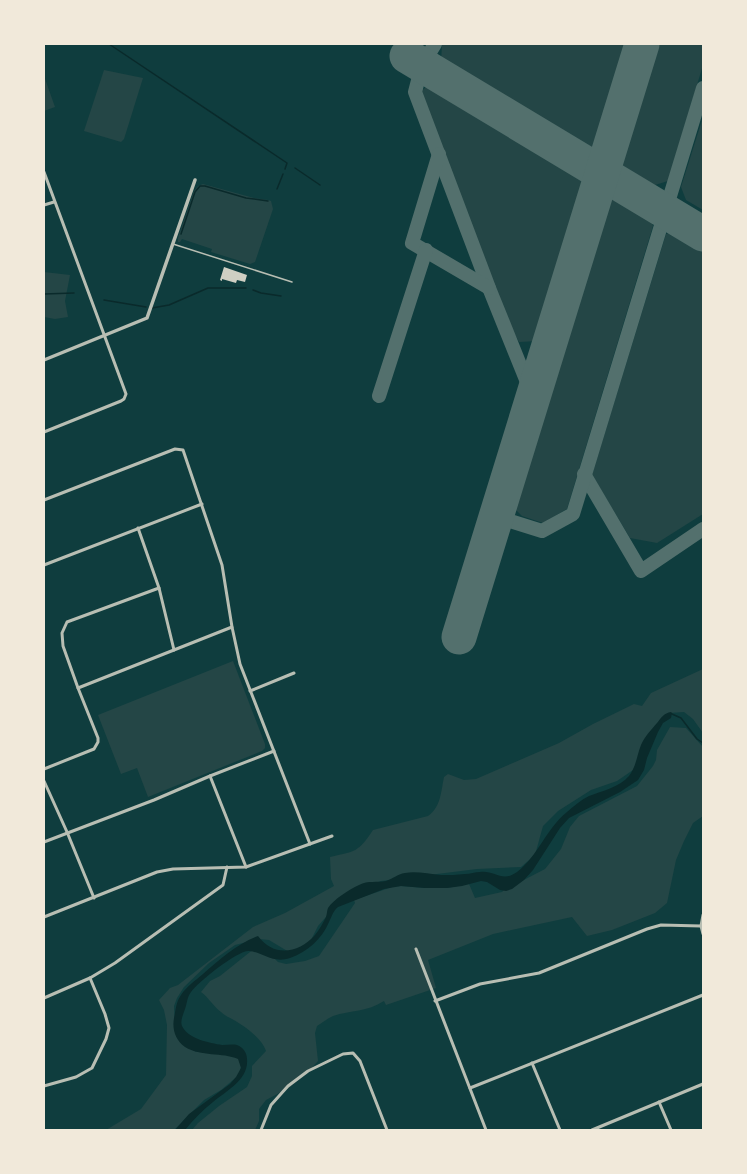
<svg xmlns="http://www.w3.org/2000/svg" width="747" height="1174" font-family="Georgia,serif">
<rect width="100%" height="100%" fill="#0f3d3e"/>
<!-- green -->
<g fill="#244646">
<polygon points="442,44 630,44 606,121 593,149 570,138 441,63"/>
<polygon points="656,44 703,44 703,65 668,181 655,185 648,182 622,165 628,138"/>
<polygon points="104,70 143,78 124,139 121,142 84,131"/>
<polygon points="44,76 55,107 44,111"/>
<polygon points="433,82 565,159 585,179 581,202 537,341 519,342 488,286 421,91"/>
<polygon points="703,117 703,210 686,200 681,187"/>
<polygon points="203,184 254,198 268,200 271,201 273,209 255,262 250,264 211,252 212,249 182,239 180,242 178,242 178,238 194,191 198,186"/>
<polygon points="618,193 648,209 653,226 567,509 543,523 522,516 513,507 609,196"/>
<polygon points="679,229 703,243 703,514 657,543 630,538 592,475 666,234"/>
<polygon points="44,272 70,275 65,301 68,317 55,319 44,317"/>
<polygon points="233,661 265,744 265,748 262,751 148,797 137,768 121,774 98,715"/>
<path d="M 703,669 L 703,733 L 693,719 L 684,712 L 669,713 L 655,730 L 633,770 L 617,781 L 591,790 L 558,811 L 543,826 L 535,855 L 521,867 L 477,869 L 381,881 L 347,893 L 318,926 L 310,942 L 300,952 L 289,952 L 269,940 L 259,939 L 235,945 L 209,963 L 184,987 L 177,998 L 174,1006 L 175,1028 L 179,1038 L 196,1052 L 232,1051 L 242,1062 L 239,1075 L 221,1090 L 204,1100 L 174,1130 L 106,1130 L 141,1109 L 166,1075 L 167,1025 L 164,1010 L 159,1000 L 170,988 L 178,985 L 253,927 L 285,913 L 334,886 L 331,879 L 330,857 C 355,851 358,853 373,830 L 428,816 C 441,807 441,791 444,777 L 448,774 L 464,780 L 476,779 L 559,743 L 593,724 L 634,704 L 642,706 L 651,693 Z"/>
<path d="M 670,727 L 686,728 L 703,747 L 703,816 L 693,823 L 684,841 L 676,860 L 667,903 L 655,913 L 612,930 L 587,936 L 572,917 L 493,934 L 428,960 L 436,988 L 386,1005 L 384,1001 C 367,1012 351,1010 333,1016 C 328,1018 322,1023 317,1026 L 315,1033 L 318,1061 L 309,1071 L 289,1088 L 266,1100 L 259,1109 L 259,1121 L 255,1130 L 192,1130 L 198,1123 L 219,1106 L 247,1087 L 252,1076 L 252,1066 L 266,1051 C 262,1038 243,1025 232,1019 C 228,1017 224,1015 221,1012 C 213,1006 209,998 201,992 L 210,981 L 220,976 L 255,948 L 265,949 L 278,962 L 286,964 L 305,961 L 319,956 L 355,903 L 354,900 L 392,887 L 401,886 L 425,888 L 447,888 L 469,884 L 475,898 L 502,892 L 508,886 L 518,883 L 545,869 L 561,849 L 570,827 L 579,816 L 637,786 L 653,766 L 656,760 L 657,750 Z"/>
</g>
<!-- water -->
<path fill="#0a2a2b" d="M 671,712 L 672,713 L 671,718 L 663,723 L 658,732 L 647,758 L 644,770 L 638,780 L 620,792 L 569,818 L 560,828 L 533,870 L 524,880 L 512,889 L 506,891 L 500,890 L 487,882 L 481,881 L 462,886 L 447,888 L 425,888 L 401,886 L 384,889 L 338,907 C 333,911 332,916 329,922 C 322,939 307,952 290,958 C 272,964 263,952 249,951 C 238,950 198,982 191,992 C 187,997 187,1004 185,1009 C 183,1015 180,1021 182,1026 C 188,1039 210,1043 222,1045 C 227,1045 233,1044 237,1045 C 243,1047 247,1053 247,1059 C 249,1080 226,1091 213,1102 C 203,1110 193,1120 185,1130 L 175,1130 L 189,1114 L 230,1084 L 236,1077 L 241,1068 L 238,1059 C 222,1052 201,1057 185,1047 C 175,1040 172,1029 174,1018 C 176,1009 176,1002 181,995 C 187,986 195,981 203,974 C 220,959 237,944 258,936 C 274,958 299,953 315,935 C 319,930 323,923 326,917 C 327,914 327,910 328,908 C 334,899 350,889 359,885 C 368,880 377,883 386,881 C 393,879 397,874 405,873 C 416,871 429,874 441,875 C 449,875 457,875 465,874 C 470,874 475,872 480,872 C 495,870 502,883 517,872 C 538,856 546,829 567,812 C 574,806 581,800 589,796 C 602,791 620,787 629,776 C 636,767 637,755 641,745 C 645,736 651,730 657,723 C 661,718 664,713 671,712 Z"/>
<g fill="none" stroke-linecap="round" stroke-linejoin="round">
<!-- stream -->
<g stroke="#0a2a2b" stroke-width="1.5">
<polyline points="109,44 287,163 285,169"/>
<polyline points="295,168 320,185"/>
<polyline points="277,189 283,174"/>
<polyline points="181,234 195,192 200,186 205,186 246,198 268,201"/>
<polyline points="253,290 261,293 281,296"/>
<polyline points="44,294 74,293"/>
<polyline points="104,300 146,307"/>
<polyline points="152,308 169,305 208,288 246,288"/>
<polyline points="672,714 681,718 697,739 703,743"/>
</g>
<!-- taxiway -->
<g stroke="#53706d" stroke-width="14">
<polyline points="435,44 422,65 415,92 489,288 533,397"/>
<polyline points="439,154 412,243 489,288"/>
<polyline points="379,396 426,250"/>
<polyline points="584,474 641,571 703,529"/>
<polyline points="497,511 510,521 542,531 573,514 703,88"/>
</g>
<!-- runway -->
<g stroke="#53706d" stroke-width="35">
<polyline points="407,56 703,234"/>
<polyline points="459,637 642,44"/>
</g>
</g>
<!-- building -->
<polygon fill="#cfcfc3" points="224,267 247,275 245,282 237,280 236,283 222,279 222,281 220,280"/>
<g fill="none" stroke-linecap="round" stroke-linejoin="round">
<!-- service -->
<polyline stroke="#b8beb3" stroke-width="1.5" points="173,244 292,282"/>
<!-- minor -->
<g stroke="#b8beb3" stroke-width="3">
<polyline points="44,172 126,394 124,399 121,401 44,432"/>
<polyline points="44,205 54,202"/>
<polyline points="44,500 175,449 183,450 222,565 232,627 240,664 310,844"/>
<polyline points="138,528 159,588 174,650"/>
<polyline points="44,565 202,504"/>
<polyline points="78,688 232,627"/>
<polyline points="250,691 294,673"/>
<polyline points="44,769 94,749 98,742 98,738 78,688 63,646 62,633 67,622 159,588"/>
<polyline points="210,776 246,867"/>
<polyline points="44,781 67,832 94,898"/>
<polyline points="44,842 154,800 210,776 274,751"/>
<polyline points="703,915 701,926 703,934"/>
<polyline points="44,917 157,872 173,869 246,867 332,836"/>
<polyline points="416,949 486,1130"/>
<polyline points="44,998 90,978 115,963 223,885 227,867"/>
<polyline points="435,1001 480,984 539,973 647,929 661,925 701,926"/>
<polyline points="532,1063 560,1130"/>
<polyline points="44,1086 76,1077 92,1068 106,1039 109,1028 105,1014 90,978"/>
<polyline points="470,1088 703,995"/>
<polyline points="659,1102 671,1130"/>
<polyline points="261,1130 271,1105 288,1086 308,1071 343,1054 353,1053 360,1061 387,1130"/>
<polyline points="592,1130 703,1084"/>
</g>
<!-- tertiary -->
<polyline stroke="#b8beb3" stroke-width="3.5" points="44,360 147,318 195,180"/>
</g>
<!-- border -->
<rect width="747" height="1174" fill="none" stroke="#f1e9da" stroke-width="90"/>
</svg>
